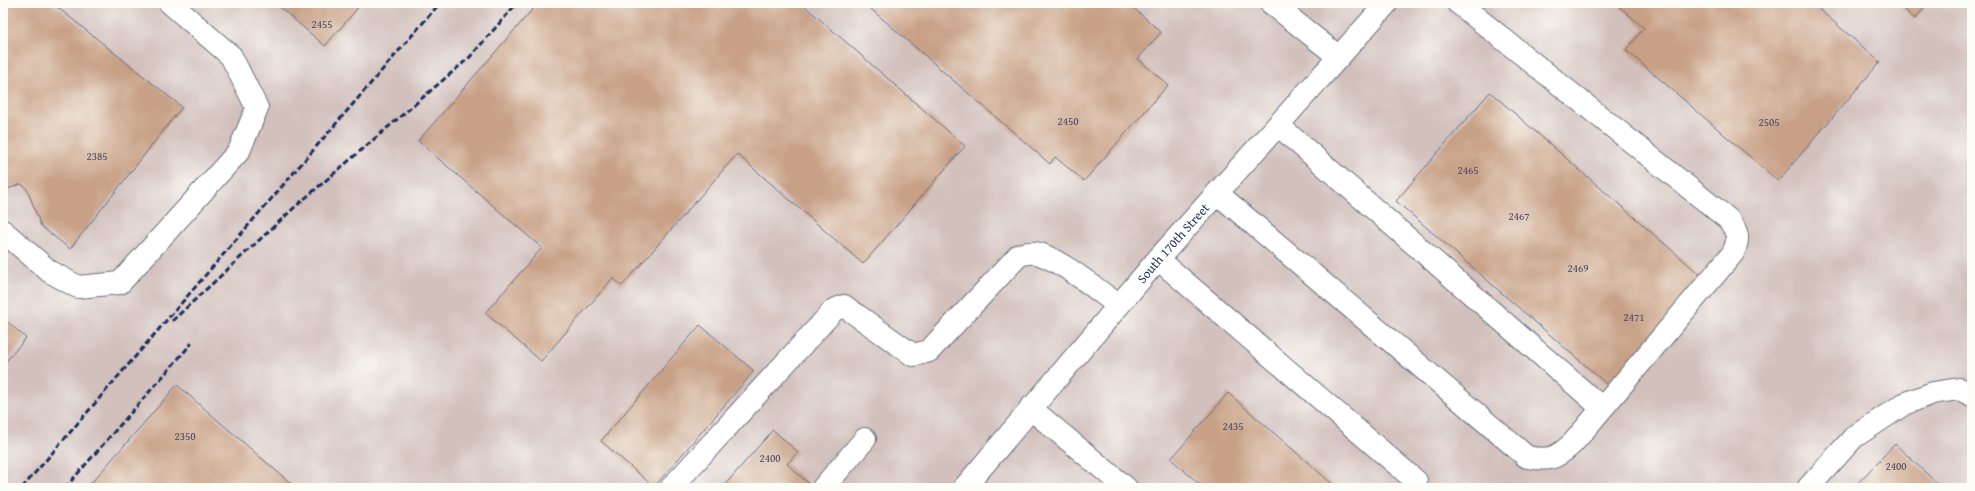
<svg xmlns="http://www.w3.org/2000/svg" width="1975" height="491" font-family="'Gentium Book Plus',serif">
<rect width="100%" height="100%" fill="#fdfcf7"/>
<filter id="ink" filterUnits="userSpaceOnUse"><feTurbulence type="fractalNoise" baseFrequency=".025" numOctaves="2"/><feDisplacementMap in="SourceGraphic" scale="8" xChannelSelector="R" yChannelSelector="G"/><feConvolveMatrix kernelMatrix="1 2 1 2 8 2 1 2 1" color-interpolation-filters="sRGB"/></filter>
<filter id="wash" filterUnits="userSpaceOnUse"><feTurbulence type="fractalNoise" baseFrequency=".012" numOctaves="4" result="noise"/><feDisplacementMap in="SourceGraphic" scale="16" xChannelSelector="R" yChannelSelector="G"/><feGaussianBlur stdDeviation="0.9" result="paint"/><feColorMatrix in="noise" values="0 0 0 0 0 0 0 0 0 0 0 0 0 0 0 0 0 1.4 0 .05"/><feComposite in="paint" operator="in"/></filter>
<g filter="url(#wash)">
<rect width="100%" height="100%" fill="#f4dfc3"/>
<!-- industrial -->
<rect fill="#d1c0bc" x="3" y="3" width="1969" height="485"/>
<g id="blocks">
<!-- building -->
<g fill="#c8a085">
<polygon points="3,3 52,3 182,107 70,249 41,226 27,189 21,184 3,191"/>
<polygon points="275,3 362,3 325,46"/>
<polygon points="538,3 801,3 965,146 863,264 737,154 622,286 613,278 541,361 485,313 542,248 418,141"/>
<polygon points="864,3 1128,3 1161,32 1138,59 1168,85 1084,181 1055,157 1050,164"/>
<polygon points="1615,3 1812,3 1880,62 1778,181 1626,50 1644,28"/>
<polygon points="1897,3 1928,3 1915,19"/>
<polygon points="1490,92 1704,278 1610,387 1396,201"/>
<polygon points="3,318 26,338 3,365"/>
<polygon points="700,325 754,371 654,487 601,441"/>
<polygon points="177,385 296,488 87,488"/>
<polygon points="1228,393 1337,488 1204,488 1171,459"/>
<polygon points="773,430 798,452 787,464 808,483 803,488 722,488"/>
<polygon points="1895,444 1942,488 1853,488"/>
</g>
</g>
</g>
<g filter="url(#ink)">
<use href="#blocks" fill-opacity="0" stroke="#676d81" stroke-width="1"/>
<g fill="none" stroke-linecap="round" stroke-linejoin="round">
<defs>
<g id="minor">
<polyline points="1271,3 1339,57"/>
<polyline points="1278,125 1602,408"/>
<path d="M 1217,193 L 1527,457 C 1549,461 1556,459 1573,443 L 1733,253 C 1740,238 1738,232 1728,219 L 1458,3"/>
<polyline points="3,231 49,271 78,287 120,283 239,151 257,108 231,56 170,3"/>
<polyline points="1158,259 1416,481"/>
<polyline points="1030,408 1126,488"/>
<path d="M 671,488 L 834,310 L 844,306 L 913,355 L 929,351 L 1019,255 C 1025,253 1033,252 1040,254 C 1066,264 1096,289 1118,305"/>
<polyline points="823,488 865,439"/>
<path id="s1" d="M 964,488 L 1158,259 L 1387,3"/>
<polyline points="1808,488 1854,437 1904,404 1933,393 1959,389 1972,395"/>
</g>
</defs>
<!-- minor casing -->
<use href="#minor" stroke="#676d81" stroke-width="24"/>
<!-- minor -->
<use href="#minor" stroke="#fff" stroke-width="22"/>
<!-- rail -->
<g stroke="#1b2f5e" stroke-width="3" stroke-dasharray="6 3" stroke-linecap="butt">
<polyline points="172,321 296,206 470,57 517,3"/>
<polyline points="22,488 440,3"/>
<polyline points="65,488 192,343"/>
</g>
</g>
</g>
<g text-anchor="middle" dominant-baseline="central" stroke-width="3" stroke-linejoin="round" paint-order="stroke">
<!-- number labels -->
<g font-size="11" fill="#464b68">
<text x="322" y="24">2455</text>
<text x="1068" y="121">2450</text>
<text x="1769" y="122">2505</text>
<text x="97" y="156">2385</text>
<text x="1468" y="170">2465</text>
<text x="1519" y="216">2467</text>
<text x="1578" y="268">2469</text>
<text x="1634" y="317">2471</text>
<text x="1233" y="426">2435</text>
<text x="185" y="436">2350</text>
<text x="770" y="458">2400</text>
<text x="1896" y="466">2400</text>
</g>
<!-- street labels -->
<g font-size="13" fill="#1b2f5e" stroke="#fdfcf7">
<text stroke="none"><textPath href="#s1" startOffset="322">South 170th Street</textPath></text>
</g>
</g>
<!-- margin -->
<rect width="1975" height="491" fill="none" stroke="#fdfcf7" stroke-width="16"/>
</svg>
